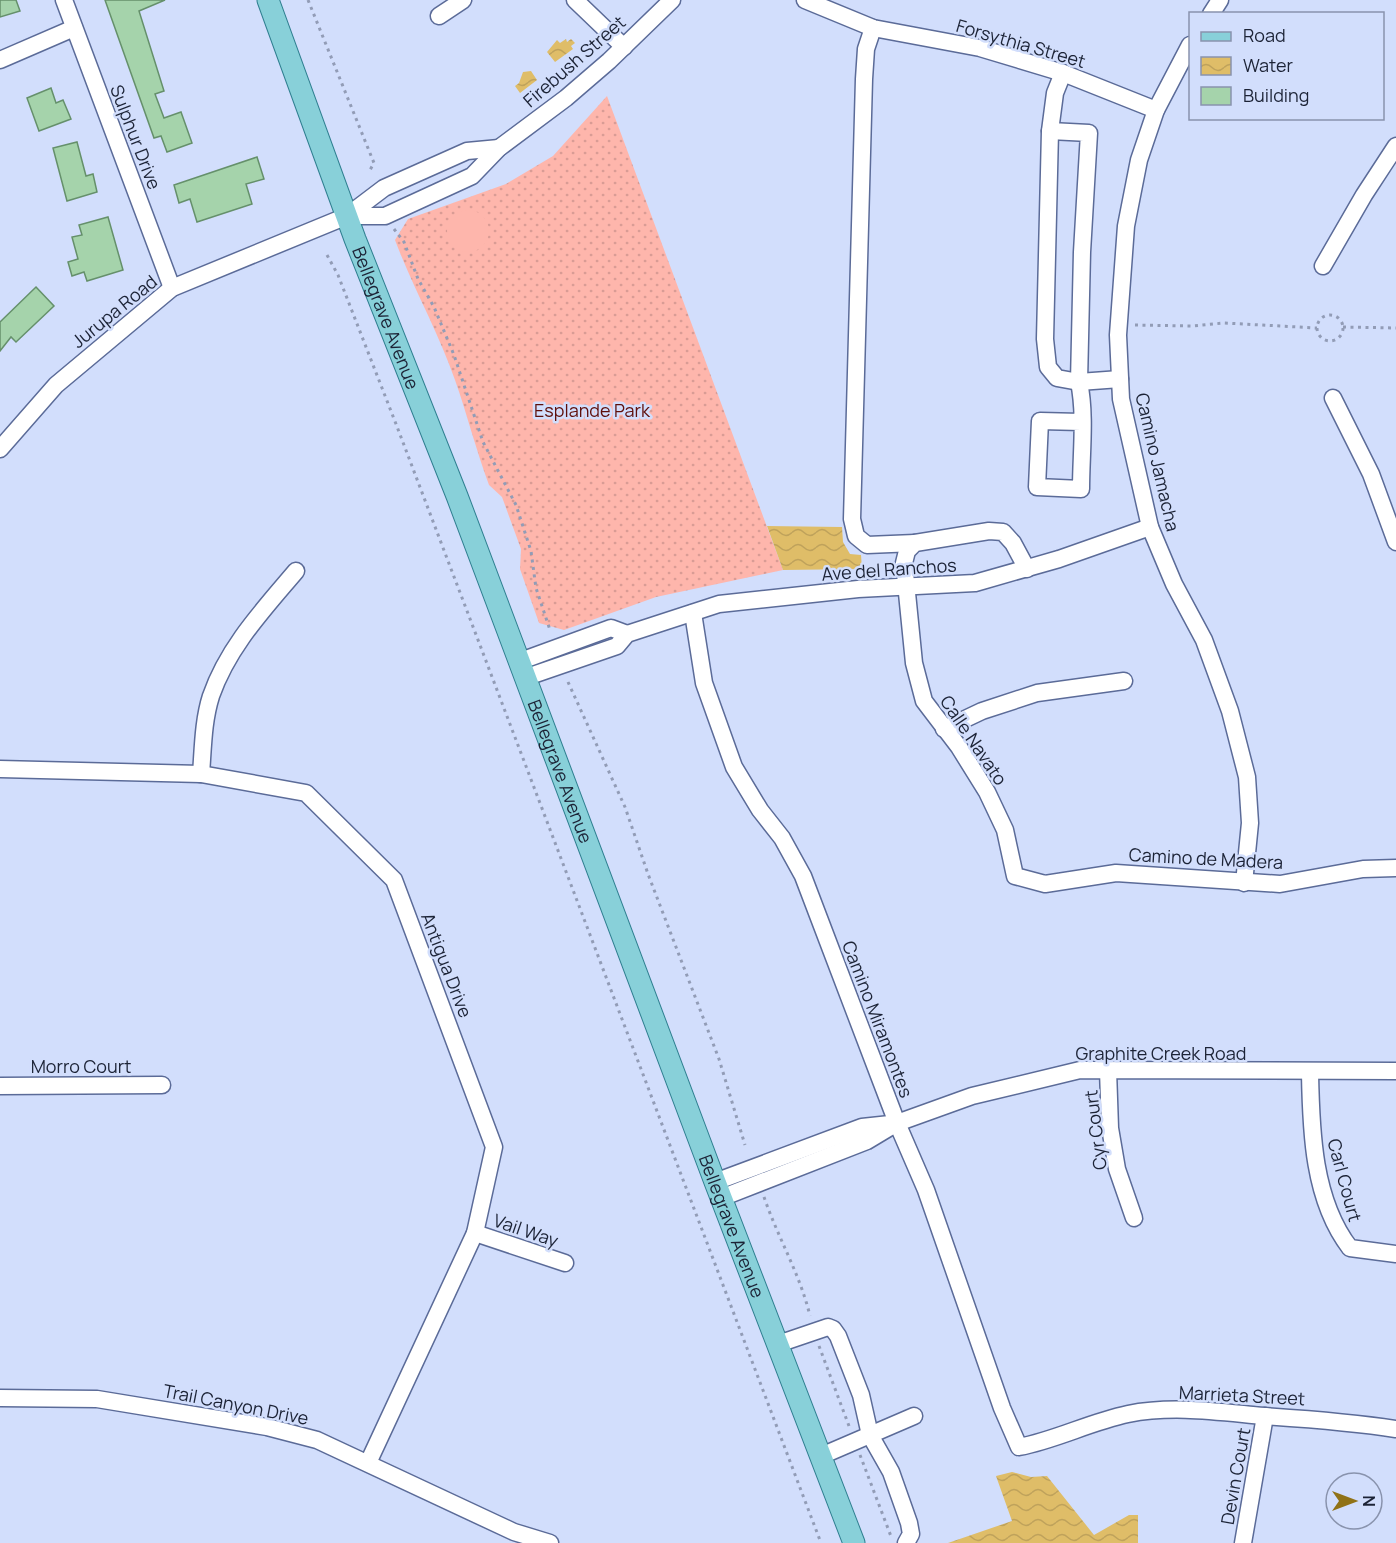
<svg xmlns="http://www.w3.org/2000/svg" width="1396" height="1543" font-family="Manrope,sans-serif">
<defs>
<pattern id="grass-dots" width="8" height="8" patternUnits="userSpaceOnUse" patternTransform="scale(1.5)"><rect width="8" height="8" fill="#feb6ac"/><path d="M2 2h.1M6 6h.1" fill="none" stroke="#d99c95" stroke-width="1.8" stroke-linecap="round"/></pattern>
<pattern id="water-waves" width="16" height="10" patternUnits="userSpaceOnUse" patternTransform="scale(1.5)"><rect width="16" height="10" fill="#dfbd68"/><path d="M0 5q4-4 8 0t8 0" fill="none" stroke="#bfa25b"/></pattern>
</defs>
<rect width="100%" height="100%" fill="#d2defc"/>
<!-- grass -->
<path fill="url(#grass-dots)" d="M 607,96 L 783,570 L 656,597 L 564,630 L 539,623 L 520,569 L 521,549 L 502,497 L 489,485 C 476,450 467,414 455,380 C 438,331 413,288 395,240 L 408,219 L 506,184 L 553,156 Z"/>
<!-- garden -->
<circle fill="#feb6ac" cx="468" cy="231" r="21"/>
<!-- water -->
<g fill="url(#water-waves)">
<polygon points="566,39 567,42 571,39 575,43 571,46 573,49 555,62 547,52 557,40 560,43"/>
<polygon points="531,71 537,80 520,93 515,86 519,83 523,72"/>
<polygon points="767,526 842,527 843,542 850,554 861,555 862,569 783,570"/>
<polygon points="1012,1472 1031,1477 1047,1476 1094,1535 1129,1515 1138,1515 1138,1543 948,1543 1012,1521 996,1476"/>
</g>
<!-- building -->
<g fill="#a5d3ab" stroke="#65906b" stroke-width="1.5">
<polygon points="0,0 16,0 20,11 0,17"/>
<polygon points="105,0 165,0 139,11 164,91 155,94 164,118 181,112 192,143 167,152 161,136 154,138"/>
<polygon points="51,88 56,103 63,100 71,119 39,131 27,98"/>
<polygon points="77,142 86,176 93,174 97,192 67,201 53,148"/>
<polygon points="257,157 264,179 246,184 252,204 197,222 190,199 179,203 174,185"/>
<polygon points="108,217 123,270 87,281 84,272 72,276 68,262 78,259 72,237 82,235 79,225"/>
<polygon points="36,287 54,306 16,342 11,337 0,351 0,322"/>
</g>
<g fill="none" stroke-linecap="round" stroke-linejoin="round">
<defs>
<g id="minor">
<polyline points="64,0 172,288"/>
<polyline points="575,0 624,47"/>
<polyline points="805,0 873,28 980,48 1063,73 1156,110"/>
<polyline points="1211,14 1220,0"/>
<polyline points="439,16 463,0"/>
<polyline points="873,28 866,49 864,79 852,519 856,536 867,545 915,543"/>
<polyline points="1190,45 1156,110 1139,160 1126,226 1118,335 1121,399 1150,527 1174,584 1204,640 1230,711 1247,777 1250,823 1244,883"/>
<polyline points="0,60 74,28"/>
<polyline points="1063,73 1055,93 1050,131 1045,339 1048,367 1057,378 1079,382 1120,379"/>
<path d="M 1050,131 L 1089,133 L 1082,252 L 1079,382 C 1086,416 1081,454 1081,489 L 1037,487 L 1040,421 L 1081,422"/>
<polyline points="347,216 385,216 472,176 499,148 566,98 609,61 672,0"/>
<polyline points="1323,266 1364,195 1396,146"/>
<polyline points="1333,398 1371,474 1396,542"/>
<polyline points="0,449 56,385 172,288 347,216 384,188 467,151 499,148"/>
<polyline points="1027,569 1013,543 1003,532 989,531 915,543 907,551 904,563 914,663 924,701 959,747 987,792 1005,830 1015,876 1045,884 1116,873 1280,884 1363,869 1396,868"/>
<path d="M 693,613 L 704,683 L 734,767 L 760,810 L 782,838 L 803,876 L 897,1123 L 926,1190 L 1002,1408 L 1019,1447 C 1056,1440 1090,1422 1128,1414 C 1173,1405 1219,1412 1264,1416 C 1309,1419 1352,1422 1396,1429"/>
<polyline points="518,662 611,628 627,634"/>
<polyline points="524,678 617,646 627,634 719,604 858,589 975,583 1059,559 1150,527"/>
<polyline points="944,729 982,711 1037,693 1124,681"/>
<polyline points="0,769 201,774 306,793 394,880 494,1147 475,1233 368,1463"/>
<path d="M 201,774 C 203,749 203,721 211,696 C 228,647 263,610 296,571"/>
<polyline points="1108,1070 1110,1128 1117,1169 1134,1218"/>
<path d="M 1310,1073 C 1311,1131 1313,1200 1350,1248 L 1396,1254"/>
<polyline points="0,1086 162,1085"/>
<polyline points="715,1182 862,1127 890,1124"/>
<polyline points="721,1198 867,1141 897,1123 972,1096 1080,1070 1396,1071"/>
<polyline points="475,1233 565,1263"/>
<polyline points="778,1344 828,1327 833,1329 838,1336 861,1395 870,1435 891,1472 909,1523 911,1534 906,1543"/>
<polyline points="0,1398 97,1399 267,1427 317,1440 514,1532 550,1543"/>
<polyline points="821,1456 914,1416"/>
<polyline points="1243,1543 1265,1416"/>
</g>
<g id="major">
<path id="s1" d="M 268,0 L 355,239 L 457,496 L 715,1182 L 854,1543"/>
</g>
</defs>
<!-- minor casing -->
<use href="#minor" stroke="#5b6b98" stroke-width="19"/>
<!-- major casing -->
<use href="#major" stroke="#2f7f90" stroke-width="23"/>
<!-- path -->
<g stroke="#929cb6" stroke-width="3" stroke-dasharray="3 4.5" stroke-linecap="butt">
<polyline points="308,0 374,163 370,170"/>
<polyline points="394,229 404,242 418,279 434,307 454,355 483,442 516,505 531,551 536,588 550,630"/>
<polyline points="327,255 338,275 396,424 821,1543"/>
<circle cx="1330" cy="328" r="13"/>
<polyline points="1135,325 1192,326 1224,323 1317,328"/>
<polyline points="1343,327 1396,328"/>
<polyline points="568,682 625,807 648,874 719,1059 745,1145"/>
<path d="M 764,1197 C 778,1238 800,1274 810,1316"/>
<polyline points="819,1346 849,1426"/>
<polyline points="860,1455 892,1539"/>
</g>
<!-- minor -->
<use href="#minor" stroke="#fff" stroke-width="16"/>
<!-- major -->
<use href="#major" stroke="#88d0d9" stroke-width="21"/>
</g>
<g text-anchor="middle" dominant-baseline="central" stroke-width="5" stroke-linejoin="round" paint-order="stroke">
<!-- street labels -->
<g font-size="18" fill="#1c2336" stroke="#d2defc">
<text transform="translate(1021 43) rotate(16)">Forsythia Street</text>
<text transform="translate(574 61) rotate(-41)">Firebush Street</text>
<text transform="translate(136 137) rotate(69)">Sulphur Drive</text>
<text transform="translate(114 311) rotate(-39)">Jurupa Road</text>
<text stroke="none"><textPath href="#s1" startOffset="339">Bellegrave Avenue</textPath></text>
<text transform="translate(1158 462) rotate(77)">Camino Jamacha</text>
<text transform="translate(889 569) rotate(-4)">Ave del Ranchos</text>
<text transform="translate(974 740) rotate(56)">Calle Navato</text>
<text stroke="none"><textPath href="#s1" startOffset="825">Bellegrave Avenue</textPath></text>
<text transform="translate(1206 858) rotate(3)">Camino de Madera</text>
<text transform="translate(447 965) rotate(69)">Antigua Drive</text>
<text transform="translate(878 1019) rotate(69)">Camino Miramontes</text>
<text x="1161" y="1053">Graphite Creek Road</text>
<text x="81" y="1066">Morro Court</text>
<text transform="translate(1095 1130) rotate(-97)">Cyr Court</text>
<text transform="translate(1345 1180) rotate(75)">Carl Court</text>
<text stroke="none"><textPath href="#s1" startOffset="1311">Bellegrave Avenue</textPath></text>
<text transform="translate(526 1230) rotate(19)">Vail Way</text>
<text transform="translate(1242 1395) rotate(3)">Marrieta Street</text>
<text transform="translate(236 1404) rotate(11)">Trail Canyon Drive</text>
<text transform="translate(1235 1476) rotate(-80)">Devin Court</text>
</g>
<!-- park labels -->
<g font-size="18" fill="#5f0f0b" stroke="#d2defc">
<text x="592" y="410">Esplande Park</text>
</g>
</g>
<!-- legend -->
<rect x="1189" y="12" width="195" height="108" fill="#d2defc" stroke="#8993ad" stroke-width="1.5"/>
<rect x="1201" y="32" width="30" height="9" fill="#88d0d9" stroke="#8993ad" stroke-width="1.5"/>
<text x="1243" y="42" font-size="18" fill="#1c2336">Road</text>
<rect x="1201" y="57" width="30" height="18" fill="url(#water-waves)" stroke="#8993ad" stroke-width="1.5"/>
<text x="1243" y="72" font-size="18" fill="#1c2336">Water</text>
<rect x="1201" y="87" width="30" height="18" fill="#a5d3ab" stroke="#8993ad" stroke-width="1.5"/>
<text x="1243" y="102" font-size="18" fill="#1c2336">Building</text>
<!-- north arrow -->
<g transform="translate(1354 1501) rotate(90)"><circle r="28" fill="#d2defc" stroke="#8993ad" stroke-width="1.5"/>
<path d="M0-4.5L10 22L0 15L-10 22Z" fill="#907217"/>
<text y="-9" font-size="16" font-weight="bold" text-anchor="middle" fill="#1c2336">N</text>
</g>
</svg>
